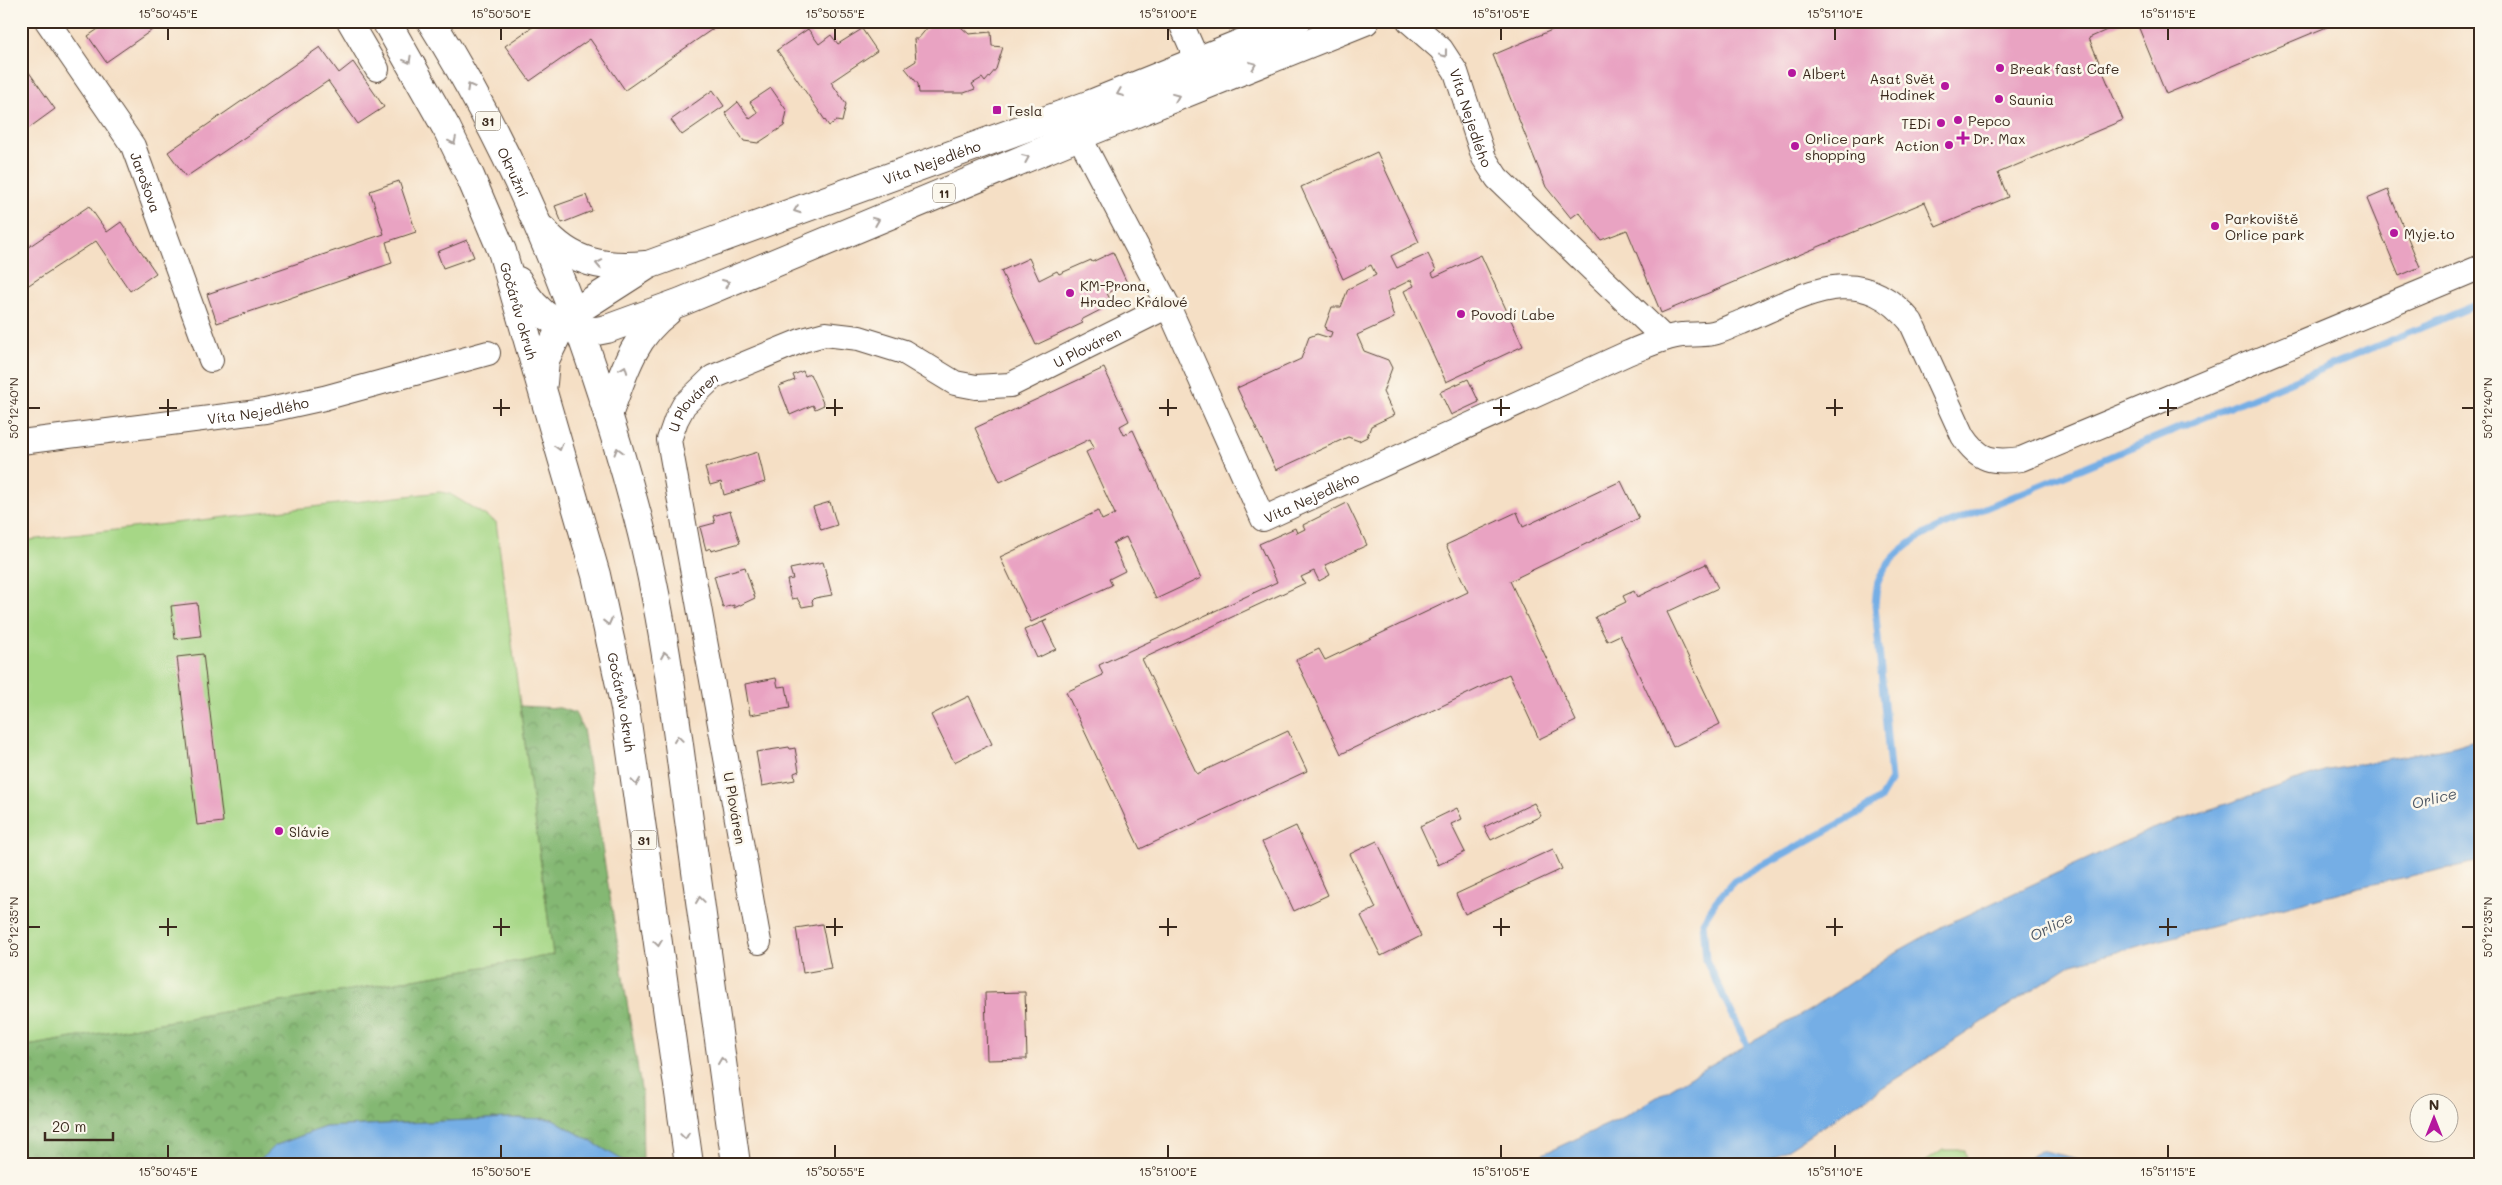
<svg xmlns="http://www.w3.org/2000/svg" width="2502" height="1185" font-family="Mali,sans-serif">
<defs>
<pattern id="forest-crowns" width="20" height="18" patternUnits="userSpaceOnUse" patternTransform="scale(1.25)"><rect width="20" height="18" fill="#84b873"/><path d="M2 6a3 3 0 1 1 6 0M12 15a3 3 0 1 1 6 0" fill="none" stroke="#6d965e"/></pattern>
</defs>
<rect width="100%" height="100%" fill="#fbf7ec"/>
<filter id="ink" filterUnits="userSpaceOnUse"><feTurbulence type="fractalNoise" baseFrequency=".02" numOctaves="2"/><feDisplacementMap in="SourceGraphic" scale="10" xChannelSelector="R" yChannelSelector="G"/><feConvolveMatrix kernelMatrix="1 2 1 2 8 2 1 2 1" color-interpolation-filters="sRGB"/></filter>
<filter id="wash" filterUnits="userSpaceOnUse"><feTurbulence type="fractalNoise" baseFrequency=".0096" numOctaves="4" result="noise"/><feDisplacementMap in="SourceGraphic" scale="20" xChannelSelector="R" yChannelSelector="G"/><feGaussianBlur stdDeviation="1.12" result="paint"/><feColorMatrix in="noise" values="0 0 0 0 0 0 0 0 0 0 0 0 0 0 0 0 0 1.4 0 .05"/><feComposite in="paint" operator="in"/></filter>
<g filter="url(#wash)">
<rect width="100%" height="100%" fill="#f5dfc5"/>
<!-- green -->
<g fill="#a6d786" stroke="#708052">
<polygon points="440,492 450,494 496,522 553,955 21,1047 21,541"/>
<polygon points="1943,1150 1965,1150 1968,1164 1922,1164"/>
</g>
<!-- forest -->
<polygon fill="url(#forest-crowns)" stroke="#607148" points="520,706 560,708 575,713 583,729 642,1095 643,1164 629,1164 553,1119 508,1118 325,1127 274,1146 256,1164 21,1164 21,1047 553,955"/>
<!-- water -->
<g fill="#75aee5" stroke="#586c82">
<polygon points="2481,738 2481,861 2359,887 2072,964 1765,1164 1507,1164 1532,1159 1624,1117 1705,1068 1810,1010 1891,955 1943,926 2152,829 2324,771 2455,746"/>
<polygon points="508,1118 553,1119 629,1164 256,1164 274,1146 325,1127"/>
<polygon points="2039,1150 2079,1159 2087,1164 2022,1164"/>
</g>
<g fill="none" stroke-linecap="round" stroke-linejoin="round">
<!-- stream -->
<path stroke="#75aee5" stroke-width="7" d="M 1751,1053 L 1706,960 L 1703,922 L 1716,901 L 1734,881 L 1861,812 L 1880,799 L 1891,780 L 1875,605 C 1876,598 1876,589 1878,582 C 1889,554 1916,537 1942,526 L 2481,303"/>
</g>
<g id="blocks">
<!-- building -->
<g fill="#e9a3c2">
<polygon points="110,21 165,21 106,62 88,36"/>
<polygon points="541,21 724,21 625,90 590,39 530,81 505,46"/>
<polygon points="933,21 954,21 969,34 991,32 992,46 1003,47 996,69 985,82 982,78 972,84 975,89 964,93 919,93 918,84 905,68 916,61 914,39 918,39"/>
<polygon points="1573,21 2127,21 2089,38 2123,120 1998,173 2008,197 1936,227 1925,202 1661,313 1627,230 1601,240 1579,212 1571,218 1546,187 1493,55"/>
<polygon points="2136,21 2341,21 2166,94"/>
<polygon points="808,29 819,44 831,35 838,44 862,29 877,51 831,82 846,104 842,122 836,121 829,126 777,50"/>
<polygon points="320,47 339,73 353,62 384,107 358,124 328,81 186,177 168,152"/>
<polygon points="21,61 55,109 22,133 21,132"/>
<polygon points="771,88 787,111 784,126 758,143 744,141 725,113 738,102 750,119 758,113 750,102"/>
<polygon points="713,90 724,106 682,135 671,120"/>
<polygon points="1377,152 1419,242 1391,256 1397,268 1428,254 1436,270 1432,273 1434,277 1481,255 1523,346 1446,382 1404,291 1414,286 1411,280 1387,292 1394,318 1357,335 1364,351 1388,360 1392,368 1383,392 1394,415 1371,426 1367,437 1359,441 1348,437 1276,470 1237,388 1301,359 1309,337 1317,334 1330,338 1332,332 1326,330 1325,326 1332,307 1341,307 1348,289 1376,275 1371,265 1343,279 1301,187"/>
<polygon points="399,181 416,232 386,242 392,263 217,323 207,294 384,234 370,191"/>
<polygon points="2388,190 2420,267 2399,276 2367,199"/>
<polygon points="586,195 592,211 562,223 555,206"/>
<polygon points="89,206 107,232 121,222 156,273 130,291 96,241 21,290 21,252"/>
<polygon points="467,240 474,257 443,268 437,252"/>
<polygon points="1113,252 1127,283 1107,293 1112,304 1081,320 1083,323 1036,345 1001,271 1029,258 1039,280 1057,271 1059,274 1091,260 1092,262"/>
<polygon points="1104,368 1129,421 1120,426 1124,435 1133,430 1201,578 1156,599 1126,537 1113,543 1125,571 1109,579 1112,585 1031,622 1000,557 1098,511 1102,520 1115,514 1086,452 1094,448 1090,439 1000,482 975,428"/>
<polygon points="803,371 805,376 810,374 824,405 815,409 813,405 790,415 779,386 795,380 793,375"/>
<polygon points="1468,379 1479,402 1451,415 1440,392"/>
<polygon points="758,452 765,482 724,495 721,482 710,485 705,468"/>
<polygon points="1621,481 1639,518 1510,581 1576,721 1539,739 1509,674 1341,754 1296,660 1319,649 1325,660 1468,592 1446,545 1517,512 1523,527"/>
<polygon points="830,502 837,525 821,530 813,507"/>
<polygon points="1347,503 1367,545 1325,565 1330,575 1319,581 1314,571 1301,577 1305,583 1142,659 1197,774 1288,731 1307,771 1140,849 1066,692 1103,675 1099,665 1277,582 1259,544 1295,528 1297,533 1305,529 1303,525"/>
<polygon points="730,511 740,543 711,551 710,548 706,550 700,527 715,523 713,516"/>
<polygon points="823,562 832,595 815,598 812,601 813,605 802,607 797,598 792,599 790,595 787,580 793,579 790,569"/>
<polygon points="1706,564 1718,588 1667,612 1720,724 1673,747 1620,635 1607,641 1595,617 1626,602 1623,596 1634,591 1637,597"/>
<polygon points="745,567 755,598 734,608 734,605 723,608 714,576"/>
<polygon points="197,603 201,636 175,639 171,606"/>
<polygon points="1047,620 1043,622 1056,649 1037,658 1024,630"/>
<polygon points="203,654 223,822 197,825 177,657"/>
<polygon points="776,678 778,687 786,686 790,708 750,715 745,684"/>
<polygon points="969,696 992,744 954,762 931,715"/>
<polygon points="789,747 790,749 795,748 799,771 794,773 795,780 762,786 756,752"/>
<polygon points="1534,803 1541,816 1491,840 1484,827"/>
<polygon points="1457,808 1462,819 1451,824 1465,852 1438,865 1420,826"/>
<polygon points="1296,826 1328,895 1294,911 1262,842"/>
<polygon points="1377,841 1421,936 1381,956 1361,916 1376,908 1350,854"/>
<polygon points="1553,849 1562,869 1465,914 1456,894"/>
<polygon points="822,924 831,968 803,973 796,928"/>
<polygon points="1025,992 1027,1059 987,1060 985,993"/>
</g>
</g>
</g>
<g filter="url(#ink)">
<use href="#blocks" fill-opacity="0" stroke="#574537" stroke-width="1"/>
<g fill="none" stroke-linecap="round" stroke-linejoin="round">
<defs>
<g id="street">
<path id="s1" d="M 47,21 L 133,146 L 211,360"/>
<polyline points="349,21 377,69"/>
<polyline points="1180,21 1198,62"/>
<path id="s2" d="M 1409,21 L 1441,49 L 1456,72 L 1484,158 L 1497,178 L 1664,338"/>
<path id="s3" d="M 1079,136 L 1168,306 L 1263,519 L 1628,353 C 1646,346 1663,337 1682,335 C 1692,334 1703,335 1713,333 C 1723,331 1733,325 1742,322 C 1802,297 1858,258 1911,322 L 1963,436 C 1979,461 1993,463 2021,459 L 2481,267"/>
<path id="s4" d="M 21,442 L 265,411 L 324,398 L 488,353"/>
<path id="s5" d="M 759,942 L 669,440 L 676,420 L 684,405 L 713,377 L 803,340 L 825,334 L 859,338 L 904,352 L 955,383 L 976,387 L 1010,385 L 1168,306"/>
</g>
<g id="primary">
<path id="s6" d="M 386,21 L 447,129 L 470,176 L 502,251 L 596,575 L 625,708 L 689,1164"/>
<path id="s7" d="M 431,21 C 527,174 592,344 638,518 C 663,614 675,714 688,813 C 704,930 720,1047 736,1164"/>
<path d="M 543,230 C 571,263 604,269 646,265"/>
<path d="M 518,281 C 534,314 569,339 607,329 L 681,302 L 1079,136 L 1365,21"/>
<path id="s8" d="M 543,383 L 545,360 L 562,325 L 573,313 L 648,265 L 1091,104 L 1296,21"/>
<path d="M 608,415 C 623,375 632,338 667,312"/>
</g>
</defs>
<!-- street casing -->
<use href="#street" stroke="#574537" stroke-width="26"/>
<!-- primary casing -->
<use href="#primary" stroke="#574537" stroke-width="30"/>
<!-- street -->
<use href="#street" stroke="#fff" stroke-width="24"/>
<!-- primary -->
<use href="#primary" stroke="#fff" stroke-width="28"/>
</g>
<!-- one-way arrows -->
<defs><path id="oneway-chevron" d="M-2-3.5L2.5 0L-2 3.5" fill="none" stroke-width="1.6" stroke-linecap="round" stroke-linejoin="round" transform="scale(1.25)"/></defs>
<g stroke="#a79f9a">
<use href="#oneway-chevron" transform="translate(1444 54) rotate(53)"/>
<use href="#oneway-chevron" transform="translate(408 60) rotate(61)"/>
<use href="#oneway-chevron" transform="translate(1253 65) rotate(-22)"/>
<use href="#oneway-chevron" transform="translate(470 87) rotate(-119)"/>
<use href="#oneway-chevron" transform="translate(1120 93) rotate(158)"/>
<use href="#oneway-chevron" transform="translate(1176 97) rotate(-22)"/>
<use href="#oneway-chevron" transform="translate(453 141) rotate(64)"/>
<use href="#oneway-chevron" transform="translate(1026 158) rotate(-23)"/>
<use href="#oneway-chevron" transform="translate(797 210) rotate(160)"/>
<use href="#oneway-chevron" transform="translate(876 221) rotate(-22)"/>
<use href="#oneway-chevron" transform="translate(599 264) rotate(-169)"/>
<use href="#oneway-chevron" transform="translate(726 283) rotate(-23)"/>
<use href="#oneway-chevron" transform="translate(624 369) rotate(-69)"/>
<use href="#oneway-chevron" transform="translate(559 447) rotate(74)"/>
<use href="#oneway-chevron" transform="translate(618 451) rotate(-106)"/>
<use href="#oneway-chevron" transform="translate(608 622) rotate(76)"/>
<use href="#oneway-chevron" transform="translate(665 655) rotate(-100)"/>
<use href="#oneway-chevron" transform="translate(678 739) rotate(-98)"/>
<use href="#oneway-chevron" transform="translate(636 782) rotate(82)"/>
<use href="#oneway-chevron" transform="translate(700 900) rotate(-98)"/>
<use href="#oneway-chevron" transform="translate(658 943) rotate(82)"/>
<use href="#oneway-chevron" transform="translate(722 1061) rotate(-98)"/>
<use href="#oneway-chevron" transform="translate(685 1136) rotate(82)"/>
</g>
</g>
<!-- ticks -->
<path fill="none" stroke="#3b2a1e" stroke-width="2" d="M 168,28 L 168,40M 501,28 L 501,40M 835,28 L 835,40M 1168,28 L 1168,40M 1501,28 L 1501,40M 1835,28 L 1835,40M 2168,28 L 2168,40M 168,399 L 168,416M 501,399 L 501,416M 835,399 L 835,416M 1168,399 L 1168,416M 1501,399 L 1501,416M 1835,399 L 1835,416M 2168,399 L 2168,416M 28,408 L 40,408M 159,408 L 177,408M 493,408 L 510,408M 826,408 L 843,408M 1159,408 L 1177,408M 1493,408 L 1510,408M 1826,408 L 1843,408M 2159,408 L 2177,408M 2462,408 L 2474,408M 168,918 L 168,936M 501,918 L 501,936M 835,918 L 835,936M 1168,918 L 1168,936M 1501,918 L 1501,936M 1835,918 L 1835,936M 2168,918 L 2168,936M 28,927 L 40,927M 159,927 L 177,927M 493,927 L 510,927M 826,927 L 843,927M 1159,927 L 1177,927M 1493,927 L 1510,927M 1826,927 L 1843,927M 2159,927 L 2177,927M 2462,927 L 2474,927M 168,1145 L 168,1158M 501,1145 L 501,1158M 835,1145 L 835,1158M 1168,1145 L 1168,1158M 1501,1145 L 1501,1158M 1835,1145 L 1835,1158M 2168,1145 L 2168,1158"/>
<!-- markers -->
<g fill="#b5179e" stroke="#fbf7ec" stroke-width="2">
<circle cx="2000" cy="68" r="5"/>
<circle cx="1792" cy="73" r="5"/>
<circle cx="1945" cy="86" r="5"/>
<circle cx="1999" cy="99" r="5"/>
<rect x="992" y="105" width="10" height="10" rx="2.5"/>
<circle cx="1958" cy="120" r="5"/>
<circle cx="1941" cy="123" r="5"/>
<path d="M1960.5 130.5h5v5h5v5h-5v5h-5v-5h-5v-5h5z"/>
<circle cx="1949" cy="145" r="5"/>
<circle cx="1795" cy="146" r="5"/>
<circle cx="2215" cy="226" r="5"/>
<circle cx="2394" cy="233" r="5"/>
<circle cx="1070" cy="293" r="5"/>
<circle cx="1461" cy="314" r="5"/>
<circle cx="279" cy="831" r="5"/>
</g>
<g text-anchor="middle" dominant-baseline="central" stroke-width="5" stroke-linejoin="round" paint-order="stroke">
<!-- shield labels -->
<g fill="#fbf7ec" stroke="#75685c" stroke-width="1">
<rect x="475.5" y="111.5" width="25" height="19" rx="4"/>
<rect x="933" y="183.5" width="22" height="19" rx="4"/>
<rect x="631.5" y="830.5" width="25" height="19" rx="4"/>
</g>
<g font-size="12" font-weight="bold" fill="#3b2a1e">
<text x="488" y="121">31</text>
<text x="944" y="193">11</text>
<text x="644" y="840">31</text>
</g>
<!-- poi labels -->
<g font-size="14" fill="#3b2a1e" stroke="#fbf7ec" text-anchor="start">
<text x="2010" y="68">Break fast Cafe</text>
<text x="1802" y="73">Albert</text>
<text x="1935" y="78" text-anchor="end">Asat Svět<tspan x="1935" dy="16">Hodinek</tspan></text>
<text x="2009" y="99">Saunia</text>
<text x="1007" y="110">Tesla</text>
<text x="1968" y="120">Pepco</text>
<text x="1931" y="123" text-anchor="end">TEDi</text>
<text x="1805" y="138">Orlice park<tspan x="1805" dy="16">shopping</tspan></text>
<text x="1973" y="138">Dr. Max</text>
<text x="1939" y="145" text-anchor="end">Action</text>
<text x="2225" y="218">Parkoviště<tspan x="2225" dy="16">Orlice park</tspan></text>
<text x="2404" y="233">Myje.to</text>
<text x="1080" y="285">KM-Prona,<tspan x="1080" dy="16">Hradec Králové</tspan></text>
<text x="1471" y="314">Povodí Labe</text>
<text x="289" y="831">Slávie</text>
</g>
<!-- street labels -->
<g font-size="14" fill="#3b2a1e" stroke="#fbf7ec">
<text stroke="none"><textPath href="#s2" startOffset="118">Víta Nejedlého</textPath></text>
<text stroke="none"><textPath href="#s8" startOffset="469">Víta Nejedlého</textPath></text>
<text stroke="none"><textPath href="#s7" startOffset="172">Okružní</textPath></text>
<text stroke="none"><textPath href="#s1" startOffset="190">Jarošova</textPath></text>
<text stroke="none"><textPath href="#s6" startOffset="320">Gočárův okruh</textPath></text>
<text stroke="none"><textPath href="#s5" startOffset="991">U Plováren</textPath></text>
<text stroke="none"><textPath href="#s5" startOffset="556">U Plováren</textPath></text>
<text stroke="none"><textPath href="#s4" startOffset="239">Víta Nejedlého</textPath></text>
<text stroke="none"><textPath href="#s3" startOffset="478">Víta Nejedlého</textPath></text>
<text stroke="none"><textPath href="#s6" startOffset="725">Gočárův okruh</textPath></text>
<text transform="translate(735 808) rotate(80)">U Plováren</text>
</g>
<!-- water labels -->
<g font-size="15" font-style="italic" fill="#4f5864" stroke="#fbf7ec">
<text transform="translate(2434 798) rotate(-14)">Orlice</text>
<text transform="translate(2051 926) rotate(-27)">Orlice</text>
</g>
</g>
<!-- margin -->
<rect width="2502" height="1185" fill="none" stroke="#fbf7ec" stroke-width="55"/>
<!-- north arrow -->
<g transform="translate(2434 1118)"><circle r="24" fill="#fbf7ec" stroke="#aea59a"/>
<path d="M0-4L9 19L0 12L-9 19Z" fill="#b5179e"/>
<text y="-8" font-size="14" font-weight="bold" text-anchor="middle" fill="#3b2a1e">N</text>
</g>
<!-- scale -->
<path d="M45 1132v8h68v-8" fill="none" stroke="#3b2a1e" stroke-width="2.5"/>
<text x="52" y="1132" font-size="15" fill="#3b2a1e" stroke="#fbf7ec" stroke-width="4" paint-order="stroke">20 m</text>
<rect x="28" y="28" width="2446" height="1130" fill="none" stroke="#3b2a1e" stroke-width="2"/>
<g font-size="12" text-anchor="middle" fill="#3b2a1e">
<text x="168" y="18">15°50'45"E</text>
<text x="501" y="18">15°50'50"E</text>
<text x="835" y="18">15°50'55"E</text>
<text x="1168" y="18">15°51'00"E</text>
<text x="1501" y="18">15°51'05"E</text>
<text x="1835" y="18">15°51'10"E</text>
<text x="2168" y="18">15°51'15"E</text>
<text transform="translate(14 408) rotate(-90)" y="4">50°12'40"N</text>
<text transform="translate(2488 408) rotate(-90)" y="4">50°12'40"N</text>
<text transform="translate(14 927) rotate(-90)" y="4">50°12'35"N</text>
<text transform="translate(2488 927) rotate(-90)" y="4">50°12'35"N</text>
<text x="168" y="1176">15°50'45"E</text>
<text x="501" y="1176">15°50'50"E</text>
<text x="835" y="1176">15°50'55"E</text>
<text x="1168" y="1176">15°51'00"E</text>
<text x="1501" y="1176">15°51'05"E</text>
<text x="1835" y="1176">15°51'10"E</text>
<text x="2168" y="1176">15°51'15"E</text>
</g>
</svg>
